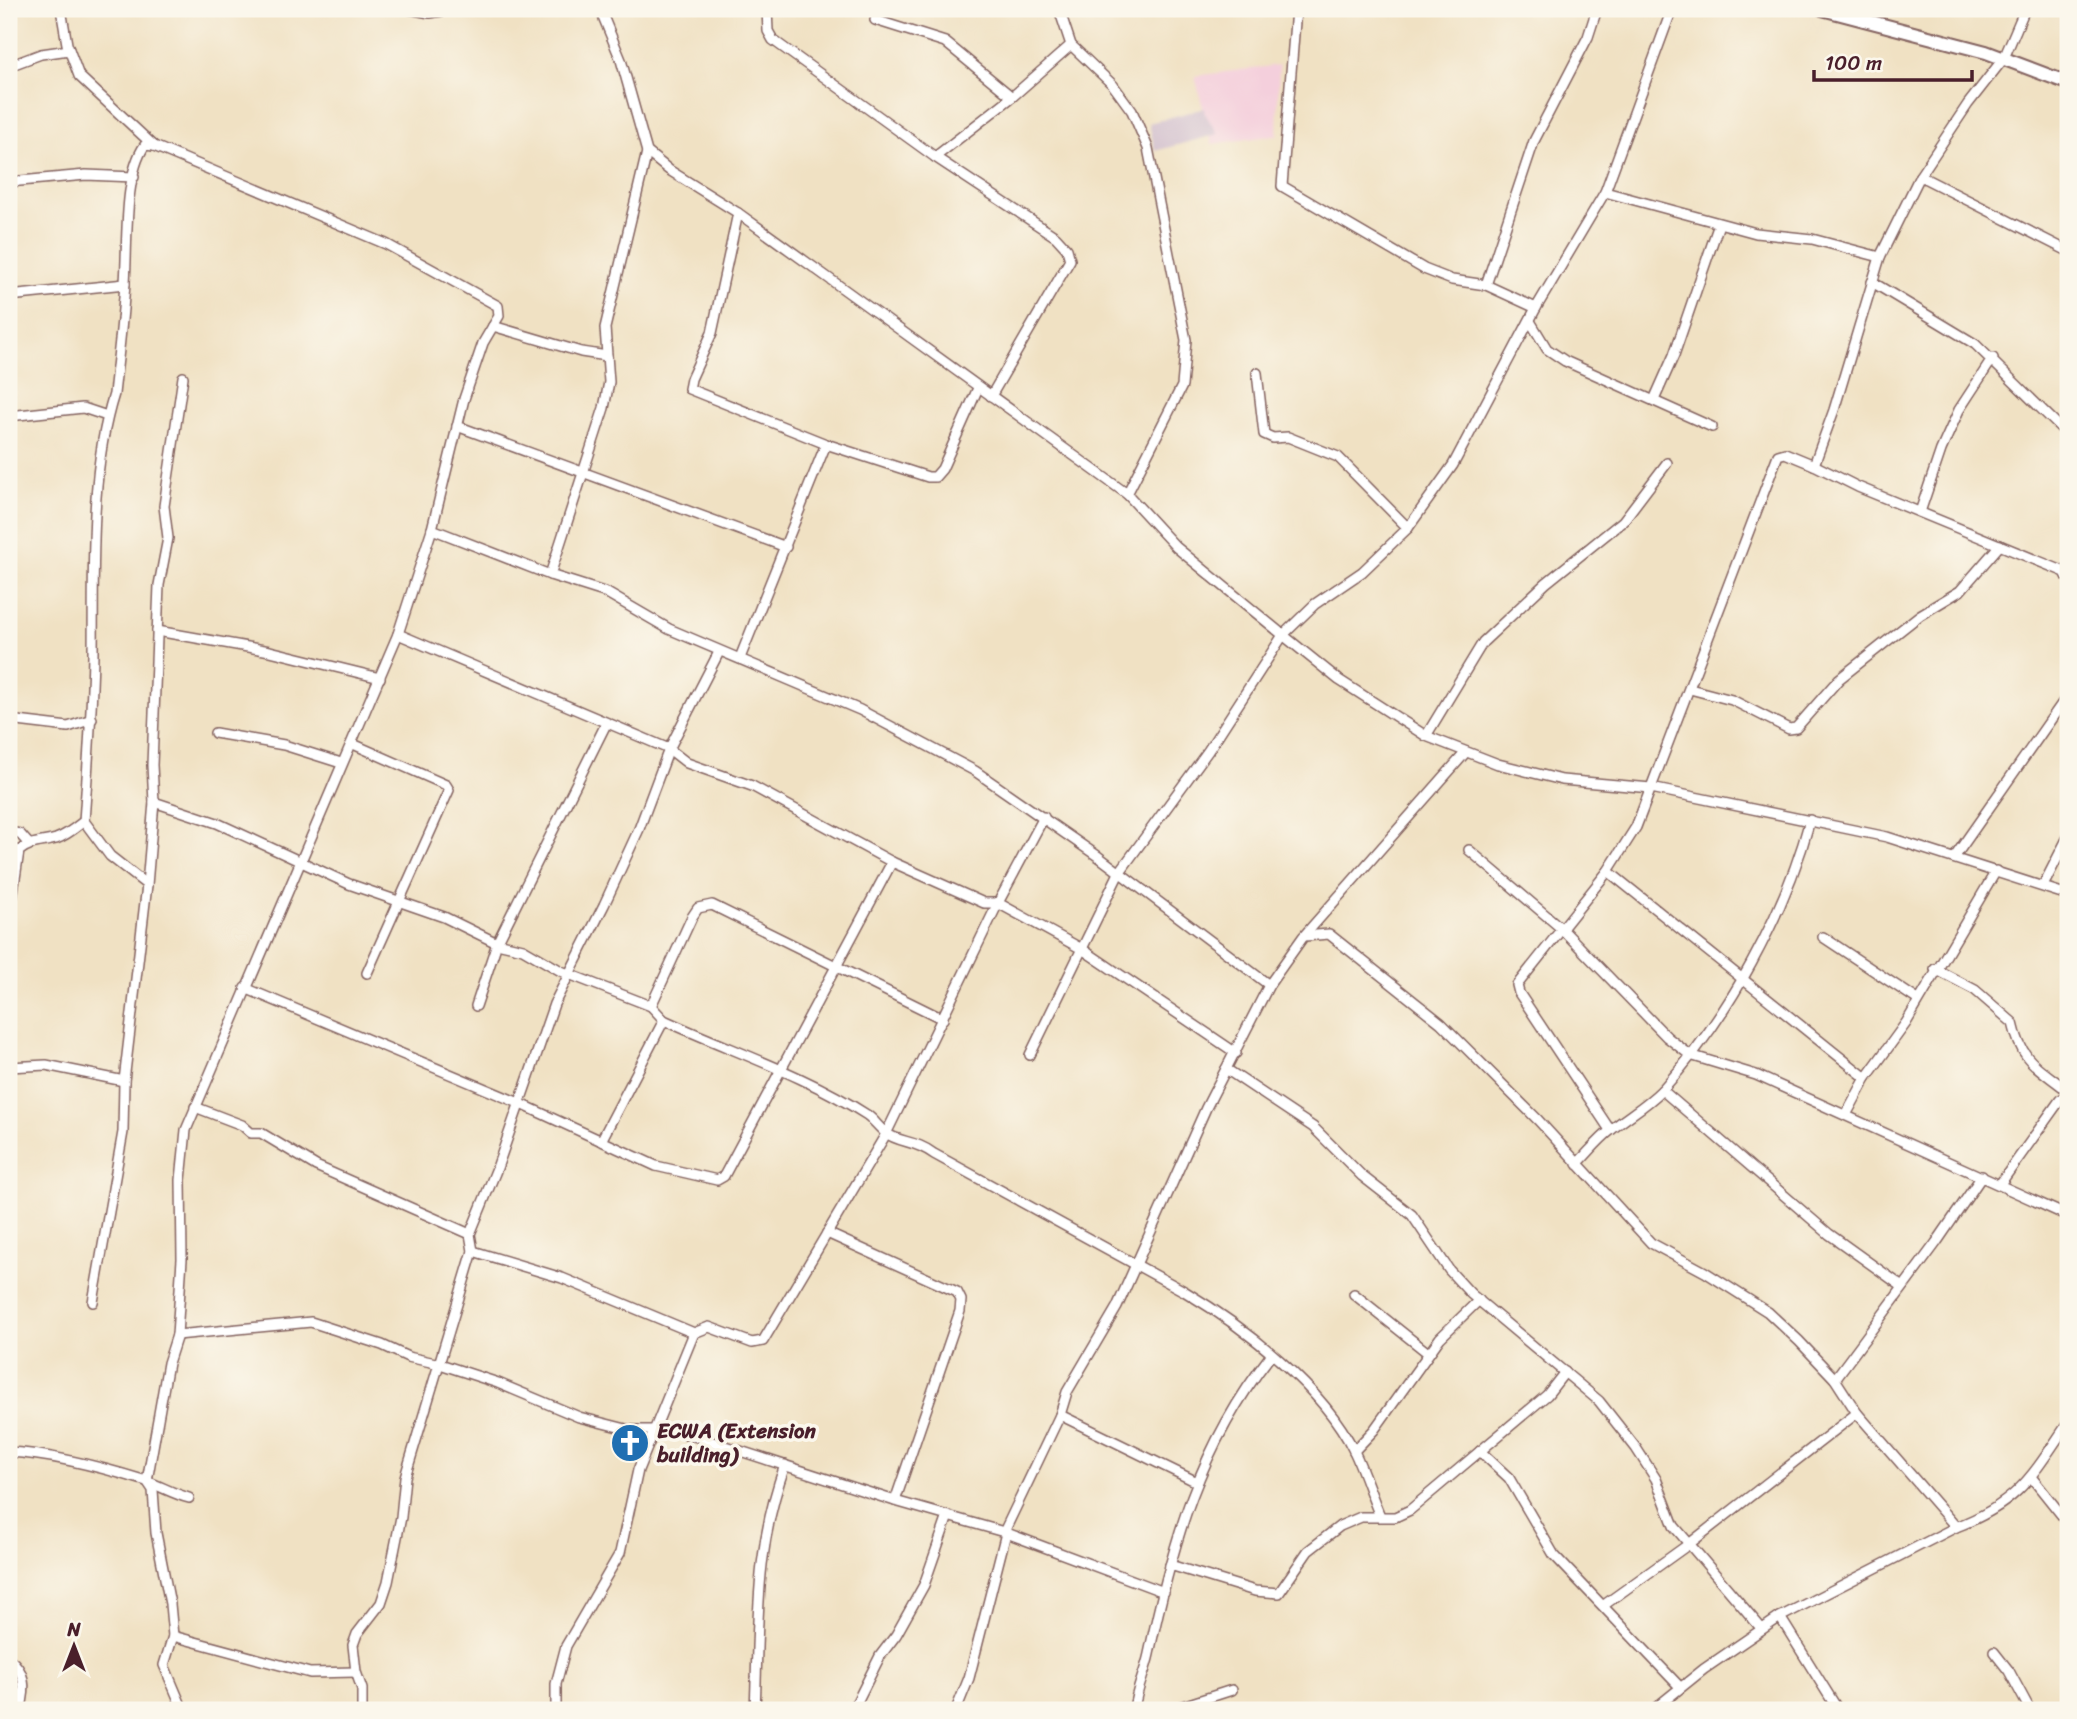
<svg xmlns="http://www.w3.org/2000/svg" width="2077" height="1719" font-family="Sriracha,sans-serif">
<rect width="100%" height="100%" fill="#fbf7ec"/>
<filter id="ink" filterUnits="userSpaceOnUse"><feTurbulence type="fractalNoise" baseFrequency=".0143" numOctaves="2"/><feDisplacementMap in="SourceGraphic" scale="14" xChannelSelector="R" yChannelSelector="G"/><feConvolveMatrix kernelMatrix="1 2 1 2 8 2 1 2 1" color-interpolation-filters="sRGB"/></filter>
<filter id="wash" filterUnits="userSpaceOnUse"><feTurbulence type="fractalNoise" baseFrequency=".00686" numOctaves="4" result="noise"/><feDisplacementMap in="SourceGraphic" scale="28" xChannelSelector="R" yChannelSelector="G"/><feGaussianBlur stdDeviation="1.57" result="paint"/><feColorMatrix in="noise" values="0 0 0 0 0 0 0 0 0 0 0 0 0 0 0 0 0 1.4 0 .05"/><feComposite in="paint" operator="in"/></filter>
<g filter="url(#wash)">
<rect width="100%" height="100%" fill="#f0e1c3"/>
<!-- built -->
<polygon fill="#f4cfdc" points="1279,65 1277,135 1212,144 1195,76"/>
<!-- industrial -->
<polygon fill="#d0bdcc" points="1205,108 1204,112 1218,134 1155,151 1149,123"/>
</g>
<g filter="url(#ink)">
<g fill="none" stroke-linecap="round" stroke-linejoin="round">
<defs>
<g id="street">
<polyline points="61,9 67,44 79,76 154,146"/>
<polyline points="409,9 430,13 454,9"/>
<polyline points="600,9 621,60 647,152 669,170 738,213 827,277 1127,494 1176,547 1283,635 1339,680 1426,736 1498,764 1562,780 1651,788 1887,837 2068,895"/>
<polyline points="767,9 768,31 773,40 935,157 1056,237 1067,249 1070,260 991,396"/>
<polyline points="1059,9 1071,45 1113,85 1132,111 1148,148 1186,340 1182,386 1127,494"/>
<polyline points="1296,9 1282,186 1424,269 1452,280 1486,285 1536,308"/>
<polyline points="875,20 945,42 1012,97"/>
<polyline points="9,66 41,54 69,50"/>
<polyline points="647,152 605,328 609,382 604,408 550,575 607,593 669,629 860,710 975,771 1099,857 1269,985"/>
<polyline points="935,157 1012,97 1071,45"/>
<polyline points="1920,176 2068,251"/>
<polyline points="9,182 86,175 134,177"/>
<polyline points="1605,192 1756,233 1812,239 1880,257"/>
<polyline points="738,213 712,333 691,379 689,389 826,444 928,477 935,477 942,469 978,388"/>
<polyline points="1872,282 1975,344 2068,435"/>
<polyline points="1486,285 1534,141 1588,37 1597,9"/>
<polyline points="9,296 125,284"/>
<polyline points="1530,321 1547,349 1565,361 1712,427"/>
<polyline points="1257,373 1264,434 1273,438 1288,437 1338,457 1408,528"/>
<polyline points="1654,400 1674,355 1719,224"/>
<polyline points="9,416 83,408 107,416"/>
<polyline points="457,426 786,547"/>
<polyline points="1814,465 1834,410 1880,257 1920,176 1968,104 2004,58 2025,9"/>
<polyline points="1920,512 1941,450 1959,410 1993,358"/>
<polyline points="432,529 550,575"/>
<polyline points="157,631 270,651 380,678"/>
<polyline points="398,634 669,749 687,763 752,786 892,862 984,903 998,903 1082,949 1236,1053"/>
<polyline points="740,658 826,444"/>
<polyline points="1690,689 1732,700 1789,729 1796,728 1839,679 1920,615 1960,591 2000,545"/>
<polyline points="9,720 68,727 92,719"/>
<polyline points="215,733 284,745 341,763"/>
<polyline points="1426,736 1483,642 1546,583 1623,521 1667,463"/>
<polyline points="353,744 446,785 449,790 367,973"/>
<path d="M 154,802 L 217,823 L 349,884 L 444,917 L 497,943 L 523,949 L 561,971 L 651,1006 L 664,1020 C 731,1051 804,1074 867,1115 C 874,1120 879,1128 886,1133 C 899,1143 916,1140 934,1154 L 1184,1291 C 1244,1327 1323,1387 1354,1451 C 1364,1472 1371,1495 1380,1516"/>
<polyline points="9,832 20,834 28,843"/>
<polyline points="1469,850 1562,929 1667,1037 1690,1055 1756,1075 2068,1216"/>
<polyline points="1954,858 2068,695"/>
<polyline points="1608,871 1866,1078"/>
<polyline points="147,885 154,802 152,765 159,585 168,538 164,506 183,377"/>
<polyline points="2043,886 2068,837"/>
<path d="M 9,920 L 19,851 C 31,841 42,843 56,839 C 67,835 75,828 84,821"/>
<polyline points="1305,936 1329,934 1441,1023 1538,1120 1651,1243 1705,1272 1768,1312 1799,1341 1835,1379 1857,1413 1956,1527"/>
<polyline points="1823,937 1918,1000"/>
<path d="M 1935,969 L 1975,990 L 2013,1023 C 2022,1063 2037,1066 2068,1091"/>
<polyline points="245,988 519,1103 656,1166 717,1180 724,1176 892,862"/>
<polyline points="476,1006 497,943 606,724"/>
<polyline points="651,1006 692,917 698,908 712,905 943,1019"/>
<polyline points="1030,1055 1119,873 1208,751 1283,635 1315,604 1362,572 1408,528 1453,465 1536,308 1605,192 1672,9"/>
<polyline points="9,1067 46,1065 124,1081"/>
<polyline points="1226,1069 1313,1127 1362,1176 1412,1215 1449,1270 1471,1294 1599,1401 1636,1448 1656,1479 1674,1526 1761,1628"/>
<polyline points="1662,1090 1829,1234 1903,1287"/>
<polyline points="195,1107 242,1125 251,1133 261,1133 316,1166 470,1234"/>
<polyline points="1846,1115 1866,1078 1906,1023 1996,871"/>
<polyline points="1610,1130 1519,993 1517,985 1608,871 1636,827 1778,455 1785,453 1814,465 1858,487 2065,572 2068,578"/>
<polyline points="601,1141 664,1020"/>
<path d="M 1577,1164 C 1588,1153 1599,1139 1611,1130 C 1628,1116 1646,1106 1662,1090 C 1728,1018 1785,914 1810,820"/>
<polyline points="2000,1184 2060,1100 2068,1095"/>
<polyline points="827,1233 957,1292 961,1300 960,1311 895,1501"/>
<polyline points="473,1251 562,1278 694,1333 709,1327 752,1343 763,1341 886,1134 998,903 1044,817"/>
<polyline points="1354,1294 1428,1353"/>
<path d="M 93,1302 L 123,1132 L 124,1081 L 147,885 L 110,856 L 84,821 C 88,765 92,710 93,655 C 94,572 89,473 114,394 C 118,357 123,319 125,282 C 128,244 123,176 145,145 L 154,146 L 386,244 L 498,306 L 499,316 L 493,326 L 581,352 L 607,356"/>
<polyline points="177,1335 311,1322 382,1345 408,1357 440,1364 498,1383 579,1417 630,1430 670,1430 694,1436 895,1501 1004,1532 1164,1592"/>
<polyline points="1835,1379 1936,1243 1982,1176"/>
<polyline points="1060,1415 1197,1482"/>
<polyline points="1354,1451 1374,1430 1440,1338 1479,1300"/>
<polyline points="1480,1451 1509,1478 1554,1555 1680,1687"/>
<path d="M 9,1452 C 49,1454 104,1468 143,1480 C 159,1485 173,1494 189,1498"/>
<polyline points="2032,1478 2068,1523"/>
<polyline points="1004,1532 1060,1415 1067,1392 1117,1307 1206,1108 1269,985 1303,937 1466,752"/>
<polyline points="1170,1565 1255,1591 1279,1593 1308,1551 1340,1526 1361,1517 1395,1517 1410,1510 1547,1395 1565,1372"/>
<polyline points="1604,1605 1689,1544 1857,1413"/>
<polyline points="1780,1617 1838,1710"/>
<polyline points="173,1636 310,1673 356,1672"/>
<polyline points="1994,1652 2009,1671 2030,1710"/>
<path d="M 9,1659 C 26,1671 26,1691 20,1710"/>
<polyline points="183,1710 164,1665 173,1636 170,1604 156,1533 153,1490 147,1481 168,1363 177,1335 182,1259 181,1180 186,1130 398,634 432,529 464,399 483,343 493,326"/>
<polyline points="362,1710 362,1689 356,1672 353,1645 357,1634 381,1603 388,1582 401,1517 405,1477 473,1251 470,1234 497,1168 554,1004 604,905 639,829 669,749 719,652"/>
<polyline points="556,1710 556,1684 566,1646 620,1553 638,1470 694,1333"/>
<path d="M 755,1710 C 759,1620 754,1552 785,1465"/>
<polyline points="853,1710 880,1656 896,1635 924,1585 948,1516"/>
<polyline points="956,1710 969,1678 1006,1533"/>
<path d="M 1134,1710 C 1136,1690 1145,1673 1149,1654 C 1173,1541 1199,1447 1271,1355"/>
<polyline points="1170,1710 1232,1690"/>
<path d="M 1653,1710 L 1704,1669 L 1780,1617 L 1956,1527 C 2019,1503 2032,1476 2068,1423"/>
</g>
<polyline id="secondary" points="1822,9 1986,52 2068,83"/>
</defs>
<!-- street casing -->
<use href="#street" stroke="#846360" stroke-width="12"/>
<!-- secondary casing -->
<use href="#secondary" stroke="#846360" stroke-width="16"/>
<!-- street -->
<use href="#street" stroke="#fff" stroke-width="9"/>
<!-- secondary -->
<use href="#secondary" stroke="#fff" stroke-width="12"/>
</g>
</g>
<!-- icons -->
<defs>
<symbol id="church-disc" viewBox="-11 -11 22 22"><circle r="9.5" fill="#1f6fb2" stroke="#fbf7ec"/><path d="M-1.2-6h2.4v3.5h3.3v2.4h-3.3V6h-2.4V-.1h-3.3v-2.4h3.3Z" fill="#fff"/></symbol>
</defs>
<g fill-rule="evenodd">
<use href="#church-disc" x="608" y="1421" width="44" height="44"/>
</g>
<g text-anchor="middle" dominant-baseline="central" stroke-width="7" stroke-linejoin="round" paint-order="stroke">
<!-- poi labels -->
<g font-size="21" font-weight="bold" fill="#4a1f2b" stroke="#fbf7ec" text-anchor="start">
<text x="657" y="1431">ECWA (Extension<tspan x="657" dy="24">building)</tspan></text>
</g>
</g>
<!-- margin -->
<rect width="2077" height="1719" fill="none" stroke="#fbf7ec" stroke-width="35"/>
<!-- north arrow -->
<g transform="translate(74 1646)" stroke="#fbf7ec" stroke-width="5" paint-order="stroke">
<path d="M0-5L12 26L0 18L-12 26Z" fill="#4a1f2b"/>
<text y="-10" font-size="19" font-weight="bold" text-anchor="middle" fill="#4a1f2b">N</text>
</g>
<!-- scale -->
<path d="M1814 70v10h158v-10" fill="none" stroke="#4a1f2b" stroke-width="3.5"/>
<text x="1825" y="70" font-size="21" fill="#4a1f2b" stroke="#fbf7ec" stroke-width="5" paint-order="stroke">100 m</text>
</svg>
